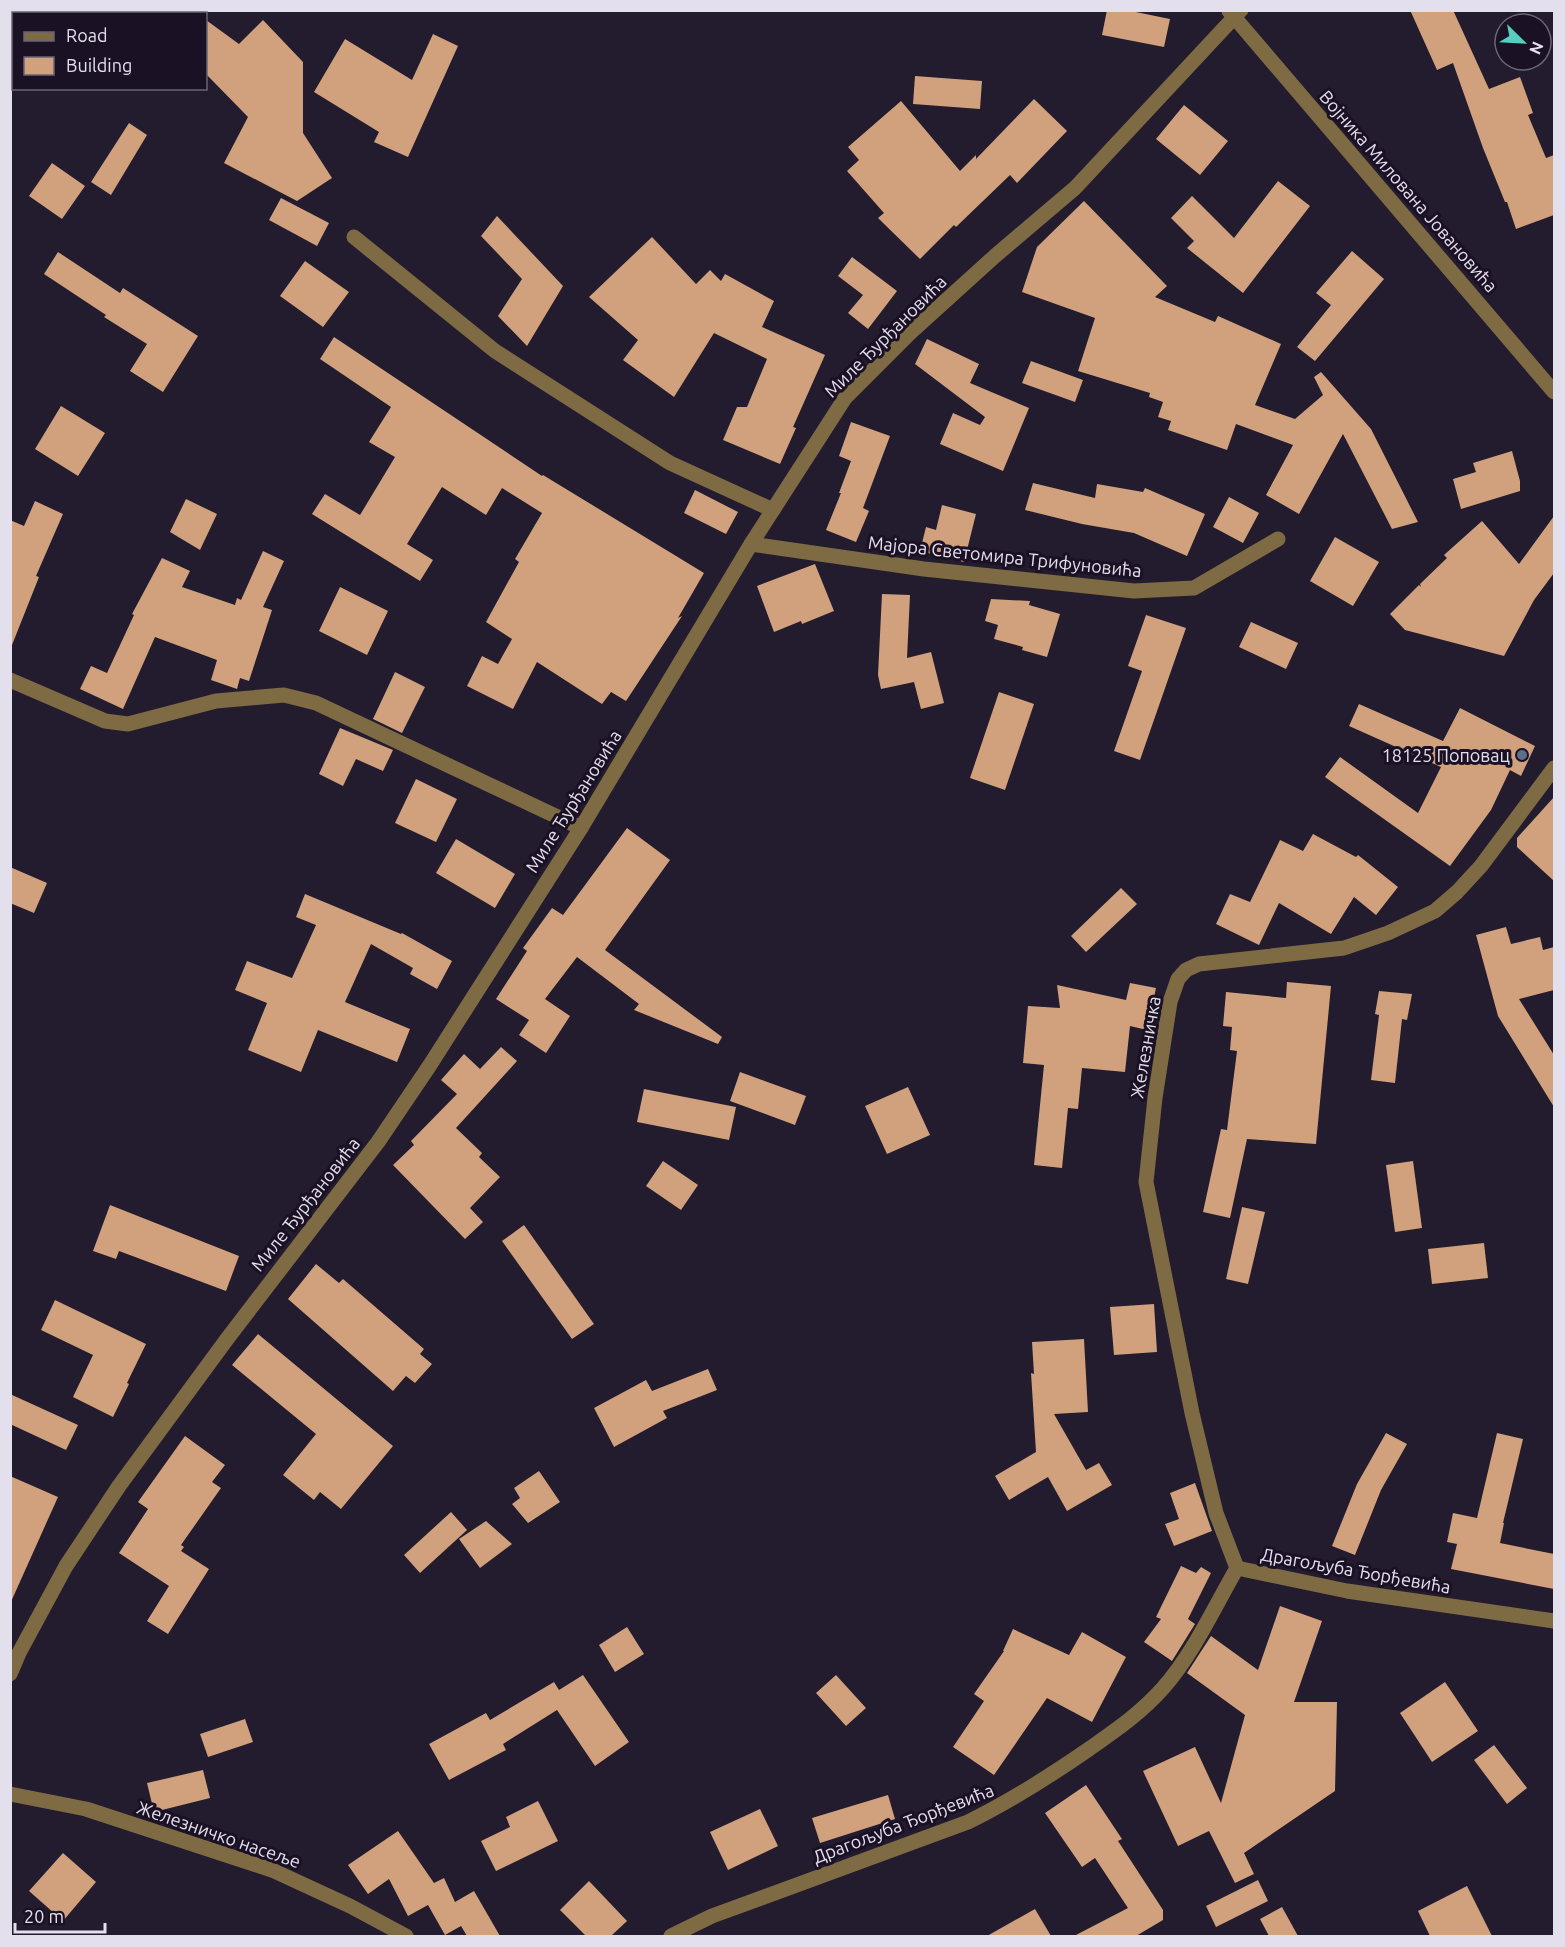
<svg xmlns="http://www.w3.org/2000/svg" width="1565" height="1947" font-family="Ubuntu,sans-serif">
<rect width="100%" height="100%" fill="#231b2e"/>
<!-- building -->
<g fill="#d0a17c">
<polygon points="1107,10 1126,10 1170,19 1164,47 1102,35"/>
<polygon points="1410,10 1453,10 1489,89 1520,77 1533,113 1528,115 1546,158 1554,155 1554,215 1516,229 1507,202 1505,202 1483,148 1453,63 1437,70"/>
<polygon points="206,20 239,44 263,20 303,62 303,133 332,178 297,201 224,163 248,117 206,74"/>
<polygon points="433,34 458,46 408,157 374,142 379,132 314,92 345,39 412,80"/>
<polygon points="915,76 982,81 980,109 913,104"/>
<polygon points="1034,99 1067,131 1017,183 1010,175 956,227 954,225 920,259 878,218 884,213 847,171 859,160 848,147 901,101 960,171 976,155 976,159"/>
<polygon points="1184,105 1228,141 1200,175 1156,139"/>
<polygon points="129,123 147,135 111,195 91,182"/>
<polygon points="52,163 85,186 62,219 29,196"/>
<polygon points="1278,181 1310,206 1243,293 1187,248 1194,241 1171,218 1192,196 1234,238"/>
<polygon points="281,198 329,223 317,246 269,220"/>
<polygon points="1084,201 1167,286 1155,297 1215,322 1218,316 1281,344 1255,405 1295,419 1323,395 1314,377 1321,372 1371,429 1418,522 1392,529 1343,434 1299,514 1266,495 1293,445 1236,424 1227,450 1168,430 1171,421 1158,417 1163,402 1149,397 1150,393 1078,371 1095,318 1022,292 1037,247"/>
<polygon points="497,216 563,286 527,346 498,316 522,279 481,236"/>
<polygon points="652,237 696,284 710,270 721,281 725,274 774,301 762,327 825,355 793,427 796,428 780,464 723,440 737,407 747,407 767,359 714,333 674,397 623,360 638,340 589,297"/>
<polygon points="1352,251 1384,279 1315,361 1297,347 1331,305 1316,293"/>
<polygon points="58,252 120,293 123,288 198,336 163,392 130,371 147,344 104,317 106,315 44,274"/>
<polygon points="852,257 897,291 868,329 848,313 863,295 838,276"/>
<polygon points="305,261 349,292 323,327 280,296"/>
<polygon points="334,337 542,476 543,475 704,573 678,618 682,616 626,701 611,692 602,704 537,662 513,709 467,686 482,656 498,664 512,639 486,622 519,562 515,559 542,513 502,488 486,515 442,487 407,544 433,560 420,581 312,514 325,494 360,515 395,457 369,442 391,407 320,359"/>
<polygon points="927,339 979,364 970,383 1029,408 1003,471 940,444 953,413 980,425 985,417 915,364"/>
<polygon points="1031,361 1083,380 1075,402 1022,383"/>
<polygon points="61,406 105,433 78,476 35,449"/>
<polygon points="851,422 890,436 863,508 869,511 856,542 826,530 841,493 839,493 851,461 839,456"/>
<polygon points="1512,451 1520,481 1520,491 1461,509 1453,479 1476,472 1473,463"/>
<polygon points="1033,483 1095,498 1097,484 1143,492 1145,488 1205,514 1187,556 1134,533 1082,524 1025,510"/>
<polygon points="695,490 738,512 726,534 684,513"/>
<polygon points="1229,497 1259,513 1243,543 1213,527"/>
<polygon points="186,499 217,514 200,550 170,532"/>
<polygon points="35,501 63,514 36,576 39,577 12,645 10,520 24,526"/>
<polygon points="942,505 976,514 964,562 920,551 926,527 936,530"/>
<polygon points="1554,516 1554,573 1534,600 1504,656 1405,630 1390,614 1419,585 1421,587 1420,584 1447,558 1444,555 1482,521 1519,564"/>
<polygon points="1335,537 1379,562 1353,606 1310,581"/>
<polygon points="263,551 284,561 263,607 272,610 249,681 240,678 237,689 211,680 217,660 155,637 123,709 80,689 91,666 107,673 134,615 132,614 162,558 190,571 182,587 235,605 237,598 241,600"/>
<polygon points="815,564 834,611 802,624 801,621 774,632 757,586"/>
<polygon points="340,587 388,611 367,655 319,631"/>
<polygon points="882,594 910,595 907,658 931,652 944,703 921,709 914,682 881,689 878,675"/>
<polygon points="991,599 1030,601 1029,605 1060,614 1047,657 1022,650 1023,647 994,639 998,625 985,621"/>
<polygon points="1146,615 1186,628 1140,760 1114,751 1142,671 1128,666"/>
<polygon points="1251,622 1298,643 1286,669 1239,647"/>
<polygon points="395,672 425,687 402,733 373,719"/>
<polygon points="999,692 1034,704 1005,790 970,778"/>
<polygon points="1359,704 1443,741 1460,708 1535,746 1521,776 1510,770 1491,810 1450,866 1325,777 1340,757 1418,813 1441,767 1349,726"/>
<polygon points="340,728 393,750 383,771 356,759 343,786 319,774"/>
<polygon points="416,779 457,799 436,842 395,823"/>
<polygon points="1554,797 1554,881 1517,847 1517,838"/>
<polygon points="627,828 670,860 605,950 722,1037 718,1044 634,1010 639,1004 577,957 545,999 570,1016 546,1053 519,1035 529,1020 496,999 527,951 523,948 552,908 563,915"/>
<polygon points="1313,834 1356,857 1358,855 1398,887 1376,915 1354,897 1331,934 1279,903 1259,945 1216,924 1230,894 1250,902 1280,840 1303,851"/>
<polygon points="456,839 515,874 495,908 436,873"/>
<polygon points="10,867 47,883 34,913 10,903"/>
<polygon points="1121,888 1137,904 1086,952 1071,936"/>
<polygon points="305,894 401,934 402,933 452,961 437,989 410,974 413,968 371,944 345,1002 410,1029 397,1062 318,1030 301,1072 248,1050 267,1003 235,990 247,961 292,978 316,925 296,917"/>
<polygon points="1506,927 1511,944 1540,937 1543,950 1554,947 1554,990 1519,999 1554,1055 1554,1107 1498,1016 1476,935"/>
<polygon points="1287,982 1331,986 1316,1144 1247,1139 1230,1218 1203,1212 1221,1129 1227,1130 1237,1051 1230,1050 1232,1027 1223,1026 1226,992 1286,998"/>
<polygon points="1130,983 1156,988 1147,1030 1130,1026 1125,1072 1082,1068 1078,1109 1068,1108 1062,1168 1034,1165 1044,1065 1023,1063 1028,1006 1060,1008 1057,985 1126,1000"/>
<polygon points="1379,991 1412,994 1407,1020 1402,1019 1395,1083 1371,1080 1379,1015 1375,1014"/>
<polygon points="501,1047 517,1061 456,1128 482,1153 479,1157 500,1177 470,1208 483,1222 465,1239 393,1165 414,1145 411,1141 457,1094 441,1080 464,1054 480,1069"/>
<polygon points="740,1072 806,1096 795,1125 730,1101"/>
<polygon points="908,1087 930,1135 887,1154 865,1106"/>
<polygon points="644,1089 736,1107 729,1140 637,1122"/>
<polygon points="663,1161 698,1185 681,1210 646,1186"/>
<polygon points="1413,1161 1422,1228 1395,1232 1386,1165"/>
<polygon points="110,1205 239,1256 226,1291 119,1251 116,1259 93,1251"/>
<polygon points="1242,1207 1265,1212 1248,1284 1226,1279"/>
<polygon points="524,1225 594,1324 572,1339 502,1241"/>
<polygon points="1484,1243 1488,1278 1432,1284 1428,1249"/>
<polygon points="316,1264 339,1283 343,1279 424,1349 420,1354 432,1364 415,1383 406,1376 393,1391 288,1299"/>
<polygon points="55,1300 146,1344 127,1383 129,1384 113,1417 73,1397 93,1355 41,1330"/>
<polygon points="1154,1304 1157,1352 1114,1355 1110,1307"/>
<polygon points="258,1334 393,1446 341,1509 320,1492 314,1500 283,1475 316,1434 232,1365"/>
<polygon points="1084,1339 1088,1412 1054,1414 1086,1470 1099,1463 1112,1485 1067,1511 1048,1477 1009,1500 995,1476 1036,1452 1031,1373 1034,1374 1032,1342"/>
<polygon points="708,1369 717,1390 663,1411 667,1418 614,1447 594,1408 646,1380 652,1391"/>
<polygon points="10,1394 78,1425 66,1450 10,1424"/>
<polygon points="1386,1433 1407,1444 1381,1490 1355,1555 1332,1546 1357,1484"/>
<polygon points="1497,1433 1523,1439 1503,1523 1504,1523 1500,1543 1554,1554 1554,1589 1451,1569 1457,1544 1447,1542 1453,1513 1477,1518"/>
<polygon points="185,1436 225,1465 212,1482 221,1488 181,1545 184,1547 181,1551 209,1569 168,1634 147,1621 169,1586 119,1553 148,1509 138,1502"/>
<polygon points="539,1471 560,1502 528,1523 512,1504 520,1498 514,1488"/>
<polygon points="10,1476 58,1497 10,1604"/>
<polygon points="1195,1483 1212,1531 1174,1546 1165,1524 1179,1519 1170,1493"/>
<polygon points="451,1512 467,1530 420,1573 404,1555"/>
<polygon points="486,1521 512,1544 480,1568 459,1539"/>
<polygon points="1181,1566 1196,1573 1201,1567 1211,1573 1188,1619 1195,1624 1172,1661 1144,1642 1161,1619 1156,1617"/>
<polygon points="1280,1606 1322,1621 1294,1702 1337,1702 1335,1791 1244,1853 1254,1874 1235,1883 1209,1831 1178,1846 1143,1771 1195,1747 1221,1803 1245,1715 1187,1673 1211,1636 1258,1670"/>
<polygon points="627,1627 644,1654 615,1672 599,1645"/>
<polygon points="1013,1629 1069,1655 1082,1632 1126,1657 1092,1722 1047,1698 994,1775 953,1747 984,1701 974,1694 1004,1651 1003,1651"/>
<polygon points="583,1675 629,1742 595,1766 557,1710 503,1744 506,1750 449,1780 429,1744 486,1713 490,1720 554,1682 559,1690"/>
<polygon points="836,1675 866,1708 846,1726 816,1693"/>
<polygon points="1445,1682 1478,1731 1432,1762 1400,1713"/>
<polygon points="245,1719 253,1742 208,1757 200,1734"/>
<polygon points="1494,1745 1527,1788 1507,1804 1474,1760"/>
<polygon points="203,1770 210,1798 154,1812 147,1783"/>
<polygon points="1086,1785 1122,1839 1118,1841 1163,1910 1163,1920 1136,1936 1074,1936 1128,1908 1095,1858 1082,1867 1045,1813"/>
<polygon points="888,1795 895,1819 820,1843 812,1818"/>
<polygon points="538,1801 558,1841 496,1871 481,1841 510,1827 506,1817"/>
<polygon points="760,1809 778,1846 728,1870 710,1832"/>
<polygon points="398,1831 434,1883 444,1878 455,1902 474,1891 500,1936 467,1936 461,1926 445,1935 428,1905 408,1916 389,1879 368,1894 348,1865"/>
<polygon points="63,1853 96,1882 63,1921 29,1891"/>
<polygon points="1258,1880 1268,1901 1216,1927 1206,1906"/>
<polygon points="589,1881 627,1921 611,1936 586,1936 560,1910"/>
<polygon points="1467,1886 1492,1936 1430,1936 1418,1911"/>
<polygon points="1282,1907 1298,1936 1269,1936 1260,1919"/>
<polygon points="1035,1909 1051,1936 987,1936"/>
</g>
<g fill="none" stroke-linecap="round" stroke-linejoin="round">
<!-- minor -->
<g stroke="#7e6a43" stroke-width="15">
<polyline points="1229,11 1554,392"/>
<polyline points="354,237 495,351 670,463 773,510"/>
<polyline points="751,544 924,569 1134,591 1194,588 1278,539"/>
<polyline points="10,680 105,721 128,724 216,701 284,695 316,703 581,828"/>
<polyline points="1237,1568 1216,1513 1192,1413 1146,1182 1155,1098 1170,1002 1178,979 1186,970 1199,964 1344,948 1388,933 1435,911 1457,892 1481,866 1554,768"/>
<polyline points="10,1674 19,1653 66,1566 119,1486 227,1339 378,1142 430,1065 581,828 751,544 845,398 910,333 995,256 1075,188 1241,10"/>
<polyline points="10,1794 86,1809 272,1870 350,1906 406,1936"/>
<path d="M 671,1936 L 712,1916 L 968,1822 C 1011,1801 1050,1776 1089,1749 C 1116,1730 1141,1713 1163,1688 C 1192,1656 1215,1606 1237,1568 L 1347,1591 L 1554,1621"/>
</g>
</g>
<!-- markers -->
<circle fill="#5c6f8a" stroke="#1a1224" stroke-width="2" cx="1522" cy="755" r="6"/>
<g text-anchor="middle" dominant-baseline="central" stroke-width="6" stroke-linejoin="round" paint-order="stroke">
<!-- street labels -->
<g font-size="18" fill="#e4dfec" stroke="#1a1224">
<text transform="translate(1409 191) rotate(49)">Војника Милована Јовановића</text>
<text transform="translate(885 336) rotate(-45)">Миле Ђурђановића</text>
<text transform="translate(1005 556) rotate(6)">Мајора Светомира Трифуновића</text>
<text transform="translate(573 801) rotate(-58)">Миле Ђурђановића</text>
<text transform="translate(1145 1047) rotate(-80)">Железничка</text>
<text transform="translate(305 1204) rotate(-52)">Миле Ђурђановића</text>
<text transform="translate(1356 1570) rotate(10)">Драгољуба Ђорђевића</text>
<text transform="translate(903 1823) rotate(-21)">Драгољуба Ђорђевића</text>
<text transform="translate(219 1834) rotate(19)">Железничко насеље</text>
</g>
<!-- poi labels -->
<g font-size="18" fill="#e4dfec" stroke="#1a1224" text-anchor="end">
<text x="1510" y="755">18125 Поповац</text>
</g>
</g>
<!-- border -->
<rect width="1565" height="1947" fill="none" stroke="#e4dfec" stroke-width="24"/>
<!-- legend -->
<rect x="12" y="12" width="195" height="78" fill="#1a1224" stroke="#6b6474" stroke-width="1.5"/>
<rect x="24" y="32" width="30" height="9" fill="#7e6a43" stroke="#6b6474" stroke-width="1.5"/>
<text x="66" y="42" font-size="18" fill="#e4dfec">Road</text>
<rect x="24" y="57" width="30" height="18" fill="#d0a17c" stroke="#6b6474" stroke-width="1.5"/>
<text x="66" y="72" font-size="18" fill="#e4dfec">Building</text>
<!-- north arrow -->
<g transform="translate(1523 42) rotate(114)"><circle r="28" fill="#1a1224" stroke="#6b6474" stroke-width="1.5"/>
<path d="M0-4.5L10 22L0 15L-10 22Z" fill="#58cec0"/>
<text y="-9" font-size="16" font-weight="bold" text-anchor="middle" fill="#e4dfec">N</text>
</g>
<!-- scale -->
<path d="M15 1923v9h90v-9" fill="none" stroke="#e4dfec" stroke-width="3"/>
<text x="24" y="1923" font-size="18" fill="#e4dfec" stroke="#1a1224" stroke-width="4.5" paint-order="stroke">20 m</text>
</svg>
